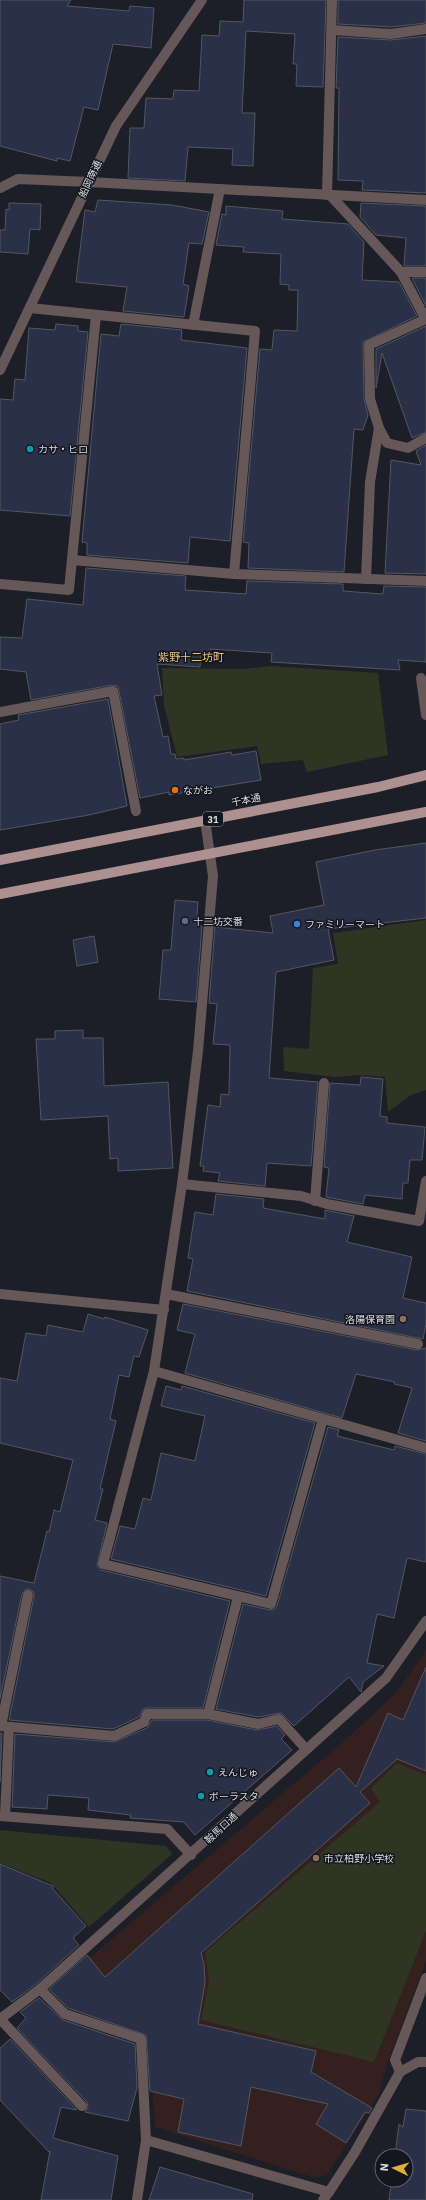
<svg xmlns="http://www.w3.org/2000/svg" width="426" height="2200" font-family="'IBM Plex Sans','Noto Sans JP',sans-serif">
<rect width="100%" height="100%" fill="#1c1f28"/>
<!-- education -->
<polygon fill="#34201f" points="426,1650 426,1961 387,2064 379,2094 327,2175 315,2178 155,2127 149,2029 69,2009 52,1990 343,1742 397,1692"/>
<!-- green -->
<g fill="#303423">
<polygon points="271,666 378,673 388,755 307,772 303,760 261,764 257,746 177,757 164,705 162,668 244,669"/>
<polygon points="426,920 426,1090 411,1095 388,1112 385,1077 359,1075 335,1077 284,1071 283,1047 309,1049 313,968 338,964 333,933"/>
<polygon points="397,1763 426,1775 426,1931 374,2062 201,2020 209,1982 205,1952 380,1802 371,1788"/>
<polygon points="0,1830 166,1846 172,1854 89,1927 51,1883 0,1863"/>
</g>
<!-- building -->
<g fill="#293047" stroke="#535761">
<polygon points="0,0 71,0 67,6 129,11 130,6 154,8 151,48 113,44 98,110 84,107 70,161 57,158 57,161 0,146"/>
<polygon points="244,0 326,0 323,87 296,86 297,64 293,64 295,34 246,31 242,113 255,113 253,166 232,165 233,149 188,147 185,181 128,178 130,128 144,128 146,98 173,99 174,90 199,91 202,35 219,36 220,21 243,22"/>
<polygon points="338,0 426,0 426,23 391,27 338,24"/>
<polygon points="426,36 426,193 362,190 363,181 338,180 339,88 336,88 338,37 391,40"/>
<polygon points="98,200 172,205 209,212 202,244 189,243 183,284 189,286 184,317 123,311 127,287 76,282 85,210 95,212"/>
<polygon points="9,203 41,204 40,230 30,229 28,254 0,252 0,230 5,230 6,209 9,210"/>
<polygon points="361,203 426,206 426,266 404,266 406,238 376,235 360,217"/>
<polygon points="226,206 283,211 282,219 348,224 364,242 362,280 399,282 417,316 363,342 364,399 368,415 363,430 354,429 344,572 248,568 249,543 243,542 260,349 272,350 274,330 297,331 298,290 289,290 289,285 280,284 281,254 243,252 244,247 216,245 222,214 226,215"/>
<polygon points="412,278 426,278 426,306"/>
<polygon points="56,324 78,326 78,331 88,332 70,516 0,510 0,399 13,400 15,379 25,380 29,328 55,330"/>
<polygon points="121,324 182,330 181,340 247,348 230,541 190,537 188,563 87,555 87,543 82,542 101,334 119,336"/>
<polygon points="426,326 426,432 412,438 382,353 376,388 376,349"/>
<polygon points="426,445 426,574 385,573 391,460 421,465 416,451"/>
<polygon points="86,568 186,576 185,590 246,594 247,581 343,584 343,591 383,594 384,586 426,587 426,662 398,660 400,670 271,662 272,653 210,649 210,654 201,654 200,667 157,664 162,695 154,696 163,737 168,736 171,754 175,754 176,759 184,758 184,760 231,752 232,755 256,751 261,780 169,795 169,792 140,798 118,686 112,685 31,700 26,672 0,669 0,637 22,638 27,599 83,605"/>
<polygon points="108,699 127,806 89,815 0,830 0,724 19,720 18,715"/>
<polygon points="426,843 426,918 328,929 334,960 276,972 269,1078 318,1082 311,1166 267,1163 265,1186 218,1181 220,1173 203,1171 204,1166 200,1166 208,1105 220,1107 221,1094 229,1095 230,1045 213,1044 217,1004 209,1003 215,927 273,933 270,916 324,905 316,862 375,850"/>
<polygon points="175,900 198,902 196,926 202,926 196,1002 159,999 163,950 171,950"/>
<polygon points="94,936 98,962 77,966 73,940"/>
<polygon points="83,1030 83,1038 103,1038 104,1086 168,1082 173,1168 118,1171 118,1158 110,1159 108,1116 41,1120 36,1039 55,1039 55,1031"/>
<polygon points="361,1077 383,1079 380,1116 387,1117 387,1123 425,1127 422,1160 410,1160 408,1183 403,1183 402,1199 365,1195 363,1204 326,1197 329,1168 324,1167 330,1083 360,1085"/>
<polygon points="216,1194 264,1199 263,1208 325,1219 325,1210 354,1216 347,1242 412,1257 403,1298 426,1303 426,1324 423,1339 187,1291 193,1259 188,1258 195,1212 213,1215"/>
<polygon points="183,1304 417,1350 426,1348 426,1441 398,1433 412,1388 394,1384 395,1382 356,1374 342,1418 185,1373 195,1334 177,1330"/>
<polygon points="88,1314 104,1319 105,1317 148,1330 139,1357 134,1356 129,1377 119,1375 110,1419 116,1421 100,1489 103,1489 95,1520 107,1523 97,1566 101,1570 230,1601 203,1708 147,1708 143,1709 139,1717 113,1729 9,1720 34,1596 34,1593 30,1589 26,1589 22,1594 0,1699 0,1576 34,1583 47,1531 49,1532 54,1510 60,1512 73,1460 0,1443 0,1378 17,1381 26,1333 46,1336 48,1325 83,1332"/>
<polygon points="166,1386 181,1390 182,1386 315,1423 266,1596 111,1559 120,1526 135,1529 143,1498 151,1500 161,1453 195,1461 205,1416 161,1406"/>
<polygon points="328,1427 339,1430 337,1436 394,1450 395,1446 426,1454 426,1562 407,1558 394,1618 377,1614 367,1663 384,1666 363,1682 361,1692 349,1677 294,1726 281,1713 258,1717 216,1709 243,1604 270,1610 275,1609 277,1606"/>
<polygon points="426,1667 426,1771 397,1759 360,1792 370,1803 201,1953 204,1964 205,1983 198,2024 316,2051 311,2072 372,2108 369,2113 365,2112 346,2143 316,2124 328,2104 251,2087 241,2146 178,2132 184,2099 150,2091 146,2035 68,2008 49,1989 87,1955 105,1977 339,1768 356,1787 388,1713 403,1720"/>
<polygon points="152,1720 207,1720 257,1730 277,1726 285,1735 281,1739 292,1750 195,1835 184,1822 130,1818 131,1815 88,1810 89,1798 48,1795 47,1809 12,1807 15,1734 114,1742 147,1728"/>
<polygon points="0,1733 2,1733 0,1782"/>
<polygon points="0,1864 53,1886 53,1889 86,1926 73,1938 79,1945 36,1984 12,2002 0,1990"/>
<polygon points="39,1998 63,2020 135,2044 137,2088 128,2121 85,2112 88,2107 87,2102 17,2028 26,2018 20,2012"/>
<polygon points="10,2039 77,2110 61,2107 53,2138 118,2156 111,2200 41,2200 50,2151 50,2153 0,2100 0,2048"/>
<polygon points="406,2109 426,2111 426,2200 389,2200 392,2180 406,2180 406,2156 395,2156 399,2124 403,2127"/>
<polygon points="160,2167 253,2194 252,2200 149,2200"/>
</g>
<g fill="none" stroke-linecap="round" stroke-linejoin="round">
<!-- service -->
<g stroke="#665758" stroke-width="10">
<polyline points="332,30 391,34 426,29"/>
<polyline points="0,188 18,179 89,182"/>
<polyline points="327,195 332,0"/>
<polyline points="330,195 401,272 426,272"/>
<polyline points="401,272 425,318"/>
<polyline points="30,308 255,331 234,574"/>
<polyline points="193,325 220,189"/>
<polyline points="379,428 387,443 408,448 426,438"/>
<polyline points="72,560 234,574 426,581"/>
<polyline points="366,579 370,482 379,428 370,399 369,345 426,319"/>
<polyline points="0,584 69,590 96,315"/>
<polyline points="421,678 426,715"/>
<polyline points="0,712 113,691 136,811"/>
<polyline points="182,1184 301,1196 327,1204 419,1221 426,1181"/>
<polyline points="315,1201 324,1083"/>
<polyline points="166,1294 418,1344"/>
<polyline points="208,1714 238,1597"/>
<polyline points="0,1726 114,1736 144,1722 147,1714 208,1714 258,1724 279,1719 306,1749"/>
<polyline points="1,1726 28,1595"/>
<polyline points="5,1816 9,1727"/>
<polyline points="0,2019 82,2106"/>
<polyline points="137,2200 146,2140"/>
<polyline points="323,2200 329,2192"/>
</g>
<!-- minor -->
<g stroke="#665758" stroke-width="10">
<polyline points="89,182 426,200"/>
<polyline points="0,370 116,126 202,0"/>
<polyline points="205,820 213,876 198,1051 182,1184 154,1371 103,1564 271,1604 323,1419"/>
<polyline points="0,1294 164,1310"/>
<polyline points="154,1371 426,1448"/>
<polyline points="0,1816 167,1829 191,1855"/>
<polyline points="40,1989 65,2014 141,2039 146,2140 329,2192 355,2152 400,2072 395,2060 426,1978"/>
<polyline points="0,2019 40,1989 386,1678 426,1621"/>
<polyline points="400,2072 418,2062 426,2062"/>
</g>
<!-- primary -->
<g stroke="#ae9091" stroke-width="10">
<polyline points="0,860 378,787 426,775"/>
<polyline points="0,894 426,812"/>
</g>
</g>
<!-- markers -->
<g fill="#0f9aa8" stroke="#13161e" stroke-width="1.5">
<circle cx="30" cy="449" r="4"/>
<circle cx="210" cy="1772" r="4"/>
<circle cx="201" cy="1796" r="4"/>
</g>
<circle fill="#e8710a" stroke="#13161e" stroke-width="1.5" cx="175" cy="790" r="4"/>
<circle fill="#5c6f8a" stroke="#13161e" stroke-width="1.5" cx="185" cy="921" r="4"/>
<circle fill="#3f7fe0" stroke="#13161e" stroke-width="1.5" cx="297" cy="924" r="4"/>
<g fill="#8d6e63" stroke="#13161e" stroke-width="1.5">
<circle cx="403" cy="1319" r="4"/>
<circle cx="316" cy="1858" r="4"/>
</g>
<g text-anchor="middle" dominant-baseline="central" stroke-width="3" stroke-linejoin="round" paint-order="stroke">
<!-- shield labels -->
<rect fill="#13161e" stroke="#9ea1a7" stroke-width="1" x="203" y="812" width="20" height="14" rx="3"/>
<g font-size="9" font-weight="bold" fill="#dadce2">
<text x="213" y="819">31</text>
</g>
<!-- street labels -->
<g font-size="10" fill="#dadce2" stroke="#13161e">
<text transform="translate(90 179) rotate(-65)">船岡南通</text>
<text transform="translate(246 800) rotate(-11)">千本通</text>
<text transform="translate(221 1828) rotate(-43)">鞍馬口通</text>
</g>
<!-- poi labels -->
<g font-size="10" fill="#dadce2" stroke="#13161e" text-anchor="start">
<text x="38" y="449">カサ・ヒロ</text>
<text x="183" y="790">ながお</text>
<text x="193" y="921">十二坊交番</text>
<text x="305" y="924">ファミリーマート</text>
<text x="395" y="1319" text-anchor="end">洛陽保育園</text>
<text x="218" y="1772">えんじゅ</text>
<text x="209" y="1796">ポーラスタ</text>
<text x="324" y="1858">市立柏野小学校</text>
</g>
<!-- neighbourhood labels -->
<g font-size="11" fill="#e9c57c" stroke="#13161e">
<text x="191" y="657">紫野十二坊町</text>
</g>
</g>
<!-- north arrow -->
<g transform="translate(394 2168) rotate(275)"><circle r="19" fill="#13161e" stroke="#63656c"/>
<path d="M0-3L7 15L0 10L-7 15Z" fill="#e2ae34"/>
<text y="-6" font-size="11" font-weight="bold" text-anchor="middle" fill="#dadce2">N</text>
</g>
</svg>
